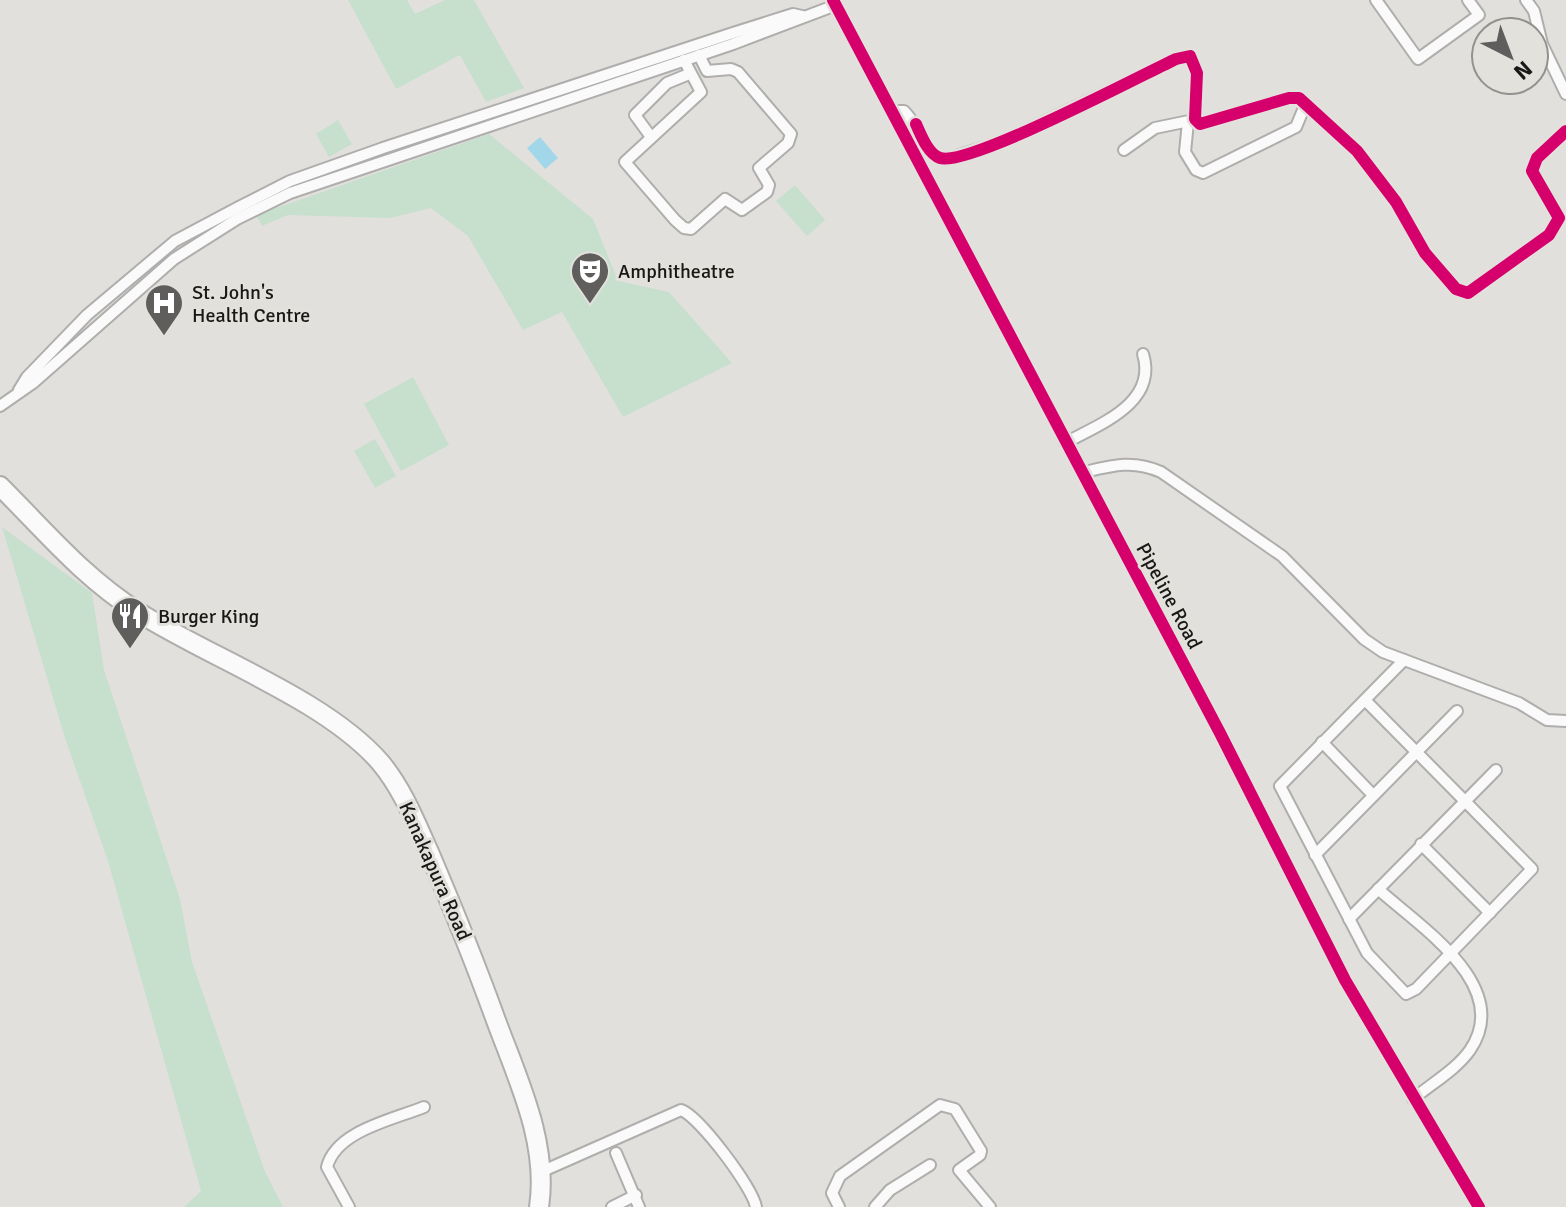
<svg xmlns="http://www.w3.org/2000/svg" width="1566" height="1207" font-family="Signika,sans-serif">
<rect width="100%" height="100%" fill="#e2e0dd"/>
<!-- green -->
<g fill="#c7dfcd">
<polygon points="348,0 407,0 415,14 445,0 474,0 524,88 486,102 460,55 396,89"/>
<polygon points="338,120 352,144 329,157 316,134"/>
<polygon points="489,134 593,219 618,281 669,292 732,363 623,417 562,312 523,330 468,236 431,208 390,218 288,215 262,226 256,215"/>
<polygon points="795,185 825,220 807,236 776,201"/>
<polygon points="413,377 449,445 401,471 364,404"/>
<polygon points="375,439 396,476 375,488 354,451"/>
<polygon points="2,527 92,593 104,670 180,899 192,962 264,1169 283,1207 184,1207 201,1191 108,861 65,738"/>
</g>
<!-- water -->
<polygon fill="#a2d7e9" points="540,137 558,158 545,169 527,148"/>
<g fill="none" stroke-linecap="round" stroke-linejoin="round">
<defs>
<g id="street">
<polyline points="833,0 1220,733 1345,980 1479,1207"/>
<polyline points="1376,0 1418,59 1479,15 1468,0"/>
<polyline points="1526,0 1534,11 1542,44 1566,94"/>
<polyline points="684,60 701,92 625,162 675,220 684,228 691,229 725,199 742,210 767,192 769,185 759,168 788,143 791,134 738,72 731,69 707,71 699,55"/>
<path d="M 894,111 L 904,111 C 919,125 924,152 944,160 L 1001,142 L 1176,59 L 1190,56 L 1197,73 L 1195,119 L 1200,124 L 1289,98 L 1299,98 L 1357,151 L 1396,202 L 1425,253 L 1456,289 L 1468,293 L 1549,235 L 1559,218 L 1532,171 L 1537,158 L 1566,131"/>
<polyline points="1188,122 1185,152 1196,170 1203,173 1296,127 1306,103"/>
<polyline points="651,137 635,115 667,83 689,74"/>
<polyline points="1124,150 1155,128 1189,121"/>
<polyline points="19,390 27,377 87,315 175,241 239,207 290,181 383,148 730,34 793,14 802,16"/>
<polyline points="0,406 33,383 174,259 237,219 290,193 733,44 836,5"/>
<path d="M 1065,443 C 1100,424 1158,403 1143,354"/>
<path d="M 1081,473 C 1110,466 1132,459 1161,472 L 1282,556 L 1364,639 L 1383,652 L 1519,703 L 1547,720 L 1566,721"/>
<polyline points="1365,700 1532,869 1416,989 1406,994 1367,953 1280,786 1404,660"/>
<polyline points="1322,742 1373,795"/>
<polyline points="1421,844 1490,913"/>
<polyline points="1315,855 1457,711"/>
<path d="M 1378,889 C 1419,926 1514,986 1470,1050 C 1457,1069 1431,1084 1413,1099"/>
<polyline points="1349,919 1496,770"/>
<polyline points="616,1153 639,1207"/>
<path d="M 543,1171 L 681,1110 C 699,1116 753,1188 756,1207"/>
<path d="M 349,1207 L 327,1167 C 336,1131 392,1120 424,1107"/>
<polyline points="612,1207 636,1195"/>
<polyline points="839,1207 832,1193 840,1176 940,1105 955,1109 981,1151 980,1155 959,1170 990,1207"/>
<polyline points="875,1207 890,1190 930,1165"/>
</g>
<path id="highway" d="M 0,486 C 46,532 83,577 138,612 C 210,658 325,699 380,762 C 402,788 415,821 429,852 C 452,906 474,960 494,1015 C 516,1076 549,1141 539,1207"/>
</defs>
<!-- street casing -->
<use href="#street" stroke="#afaeac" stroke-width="14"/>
<!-- highway casing -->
<use href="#highway" stroke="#afaeac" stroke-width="22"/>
<!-- street -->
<use href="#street" stroke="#fbfafa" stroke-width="10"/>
<!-- highway -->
<use href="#highway" stroke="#fbfafa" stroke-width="18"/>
<defs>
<g id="cycleway">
<polyline points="833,0 1220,733 1345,980 1479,1207"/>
<path d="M 916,124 C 921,135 928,154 940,158 C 968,167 1140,76 1176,59 L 1190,56 L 1197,73 L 1195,119 L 1200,124 L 1289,98 L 1299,98 L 1357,151 L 1396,202 L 1425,253 L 1456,289 L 1468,293 L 1549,235 L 1559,218 L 1532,171 L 1537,158 L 1566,131"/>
</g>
</defs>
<!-- cycleway casing -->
<use href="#cycleway" stroke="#e3e1dc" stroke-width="17"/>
<!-- cycleway -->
<use href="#cycleway" stroke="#d6006c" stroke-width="12"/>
</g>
<!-- icons -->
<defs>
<symbol id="theatre-pin" viewBox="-11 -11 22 30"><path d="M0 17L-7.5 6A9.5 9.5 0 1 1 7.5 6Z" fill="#5f5e5c" stroke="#e3e1dc"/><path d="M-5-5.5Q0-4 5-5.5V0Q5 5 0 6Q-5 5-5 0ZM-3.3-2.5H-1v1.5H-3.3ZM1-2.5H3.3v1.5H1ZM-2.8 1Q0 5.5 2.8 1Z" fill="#fff"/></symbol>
<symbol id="hospital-pin" viewBox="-11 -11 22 30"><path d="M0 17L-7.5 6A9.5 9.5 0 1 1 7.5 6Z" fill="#5f5e5c" stroke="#e3e1dc"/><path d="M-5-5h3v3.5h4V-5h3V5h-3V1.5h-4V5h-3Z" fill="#fff"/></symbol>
<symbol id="restaurant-pin" viewBox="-11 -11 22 30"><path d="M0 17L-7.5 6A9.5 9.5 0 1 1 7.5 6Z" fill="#5f5e5c" stroke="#e3e1dc"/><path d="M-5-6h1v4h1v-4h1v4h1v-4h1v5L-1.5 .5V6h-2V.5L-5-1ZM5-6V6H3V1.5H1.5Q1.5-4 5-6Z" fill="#fff"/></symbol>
</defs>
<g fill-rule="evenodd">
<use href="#theatre-pin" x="568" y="249" width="44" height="60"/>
<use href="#hospital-pin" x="142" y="281" width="44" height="60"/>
<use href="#restaurant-pin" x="108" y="594" width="44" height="60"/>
</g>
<g text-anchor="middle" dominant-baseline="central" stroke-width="6" stroke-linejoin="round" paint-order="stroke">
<!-- poi labels -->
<g font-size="20" fill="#191817" stroke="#e3e1dc" text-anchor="start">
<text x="618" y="271">Amphitheatre</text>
<text x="192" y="292">St. John's<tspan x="192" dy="23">Health Centre</tspan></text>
<text x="158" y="616">Burger King</text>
</g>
<!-- street labels -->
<g font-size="20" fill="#191817" stroke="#e3e1dc">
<text transform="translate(1169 596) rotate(62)">Pipeline Road</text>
<text transform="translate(435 871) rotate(66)">Kanakapura Road</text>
</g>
</g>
<!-- north arrow -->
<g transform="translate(1510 56) rotate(138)"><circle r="38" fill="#e3e1dc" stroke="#92918d" stroke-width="2"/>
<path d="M0-6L14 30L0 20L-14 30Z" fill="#5f5e5c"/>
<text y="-12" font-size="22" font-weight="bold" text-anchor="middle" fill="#191817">N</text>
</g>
</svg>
